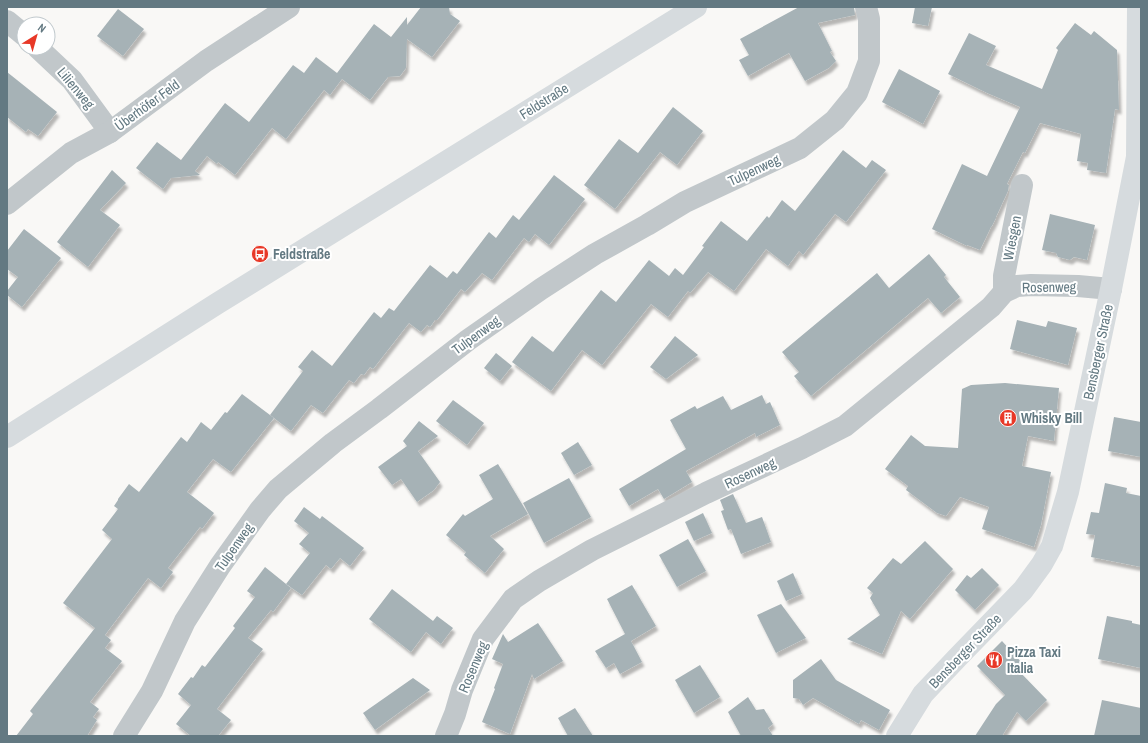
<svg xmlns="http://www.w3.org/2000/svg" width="1148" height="743" font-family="'Archivo Narrow',sans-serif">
<defs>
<filter id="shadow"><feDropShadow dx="2.5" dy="4.5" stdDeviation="1" flood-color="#0004"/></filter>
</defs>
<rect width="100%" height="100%" fill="#f9f8f6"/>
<!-- building -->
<g fill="#a6b2b6" filter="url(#shadow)">
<polygon points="421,7 449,7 450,14 460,21 432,57 407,39 406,68 400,76 388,77 370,100 342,79 330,95 324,90 286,139 272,128 235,175 218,162 217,164 207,156 195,171 200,175 171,178 163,189 136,168 157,142 181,160 225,103 249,122 293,65 304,73 316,57 337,73 374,24 391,37 407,17 407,25"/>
<polygon points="799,7 854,7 855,15 818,23 832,51 830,52 836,61 829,68 805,81 789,53 748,76 739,60 749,55 740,39"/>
<polygon points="915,7 932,7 928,26 912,23"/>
<polygon points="118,9 144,29 123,56 97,36"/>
<polygon points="1075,23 1091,35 1094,31 1117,50 1119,110 1115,109 1106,173 1087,170 1088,163 1077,161 1081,134 1040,123 1025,153 1023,152 1007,184 1009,185 1008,191 996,217 996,218 992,226 991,227 980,250 967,245 967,246 932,229 962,164 987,176 1020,107 987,93 948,74 969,33 996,46 986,65 1042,89 1058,50 1056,48"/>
<polygon points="899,69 940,91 923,124 882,102"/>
<polygon points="7,72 57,112 38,136 28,129 26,132 7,117"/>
<polygon points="673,107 703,131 677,165 660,152 615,209 584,185 619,139 638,153"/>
<polygon points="843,150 866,168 872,160 886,170 846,222 835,214 803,255 799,251 788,266 766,249 734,291 708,272 690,293 688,291 668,317 651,304 602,365 582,350 551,391 512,362 532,336 553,352 601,290 616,302 649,260 669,276 675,268 683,275 704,247 702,246 721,221 747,241 767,216 769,218 782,200 795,211"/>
<polygon points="112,170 126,183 100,210 120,225 88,267 57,242"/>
<polygon points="554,175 585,199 549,245 535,234 529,242 524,238 492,280 482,273 465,292 461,289 437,320 435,320 430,327 427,325 421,332 409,323 373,369 370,367 364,375 361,374 354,383 349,380 323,413 311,405 291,431 270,415 303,371 298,367 312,350 332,366 374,312 381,318 389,308 394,311 430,265 447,278 453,271 457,274 489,232 496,238 513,215 519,220"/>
<polygon points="1050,214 1095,225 1087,260 1074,257 1070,260 1058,257 1056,253 1042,250"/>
<polygon points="24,229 61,258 22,307 7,295 7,291 18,277 7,269 7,251"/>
<polygon points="929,254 946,275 944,277 960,297 941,313 928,298 811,396 794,376 799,372 782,352 877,273 889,288"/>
<polygon points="1017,320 1046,327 1048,321 1077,328 1068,365 1010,349"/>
<polygon points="675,336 698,355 666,379 650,367"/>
<polygon points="496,353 512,366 500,381 484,368"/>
<polygon points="1005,383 1059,388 1054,441 1028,436 1022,466 1051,472 1041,525 1034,547 982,529 989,507 960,497 946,516 937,513 906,490 908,486 885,469 911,435 925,446 958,448 962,389 971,385"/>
<polygon points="242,394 274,418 231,472 213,459 187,492 214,513 202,529 200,527 168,568 173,572 161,588 148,578 105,635 111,640 105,648 122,661 90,702 99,709 93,717 97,720 87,736 16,736 33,714 30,711 95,628 63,603 112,539 102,530 118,509 114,506 118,500 118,499 129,484 139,492 181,437 187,442 201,422 211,430 225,412 227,413"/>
<polygon points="762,395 766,404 770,402 780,425 756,437 755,433 686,471 692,482 664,499 658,489 629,506 619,489 686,449 670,420 695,406 697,409 723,396 731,410"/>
<polygon points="453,400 484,423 467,445 436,421"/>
<polygon points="1114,417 1141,422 1141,457 1108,451"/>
<polygon points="419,421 438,436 418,451 440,482 434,490 417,502 401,479 392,485 378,467 407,446 403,441"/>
<polygon points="578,442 592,465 574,475 561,453"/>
<polygon points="498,464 528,514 490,536 504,549 485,573 464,555 466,552 446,535 463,514 465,516 493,499 479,475"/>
<polygon points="569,478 591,517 544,543 523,503"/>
<polygon points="1105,483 1127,488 1126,493 1141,496 1141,567 1091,557 1095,535 1086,534 1091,512 1099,513"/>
<polygon points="733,494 746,523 762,517 771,542 741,554 731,529 728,530 721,511 724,510 720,500"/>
<polygon points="304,507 320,519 322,516 364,548 350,566 340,558 331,569 326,565 302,595 286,584 310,553 299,544 309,533 294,521"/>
<polygon points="703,513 712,533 694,541 685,522"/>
<polygon points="688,539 706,571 677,587 659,555"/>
<polygon points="925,541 953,569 910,619 901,611 882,654 847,639 880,615 870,598 873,593 867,588 893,558 901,564"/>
<polygon points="265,567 291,588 273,612 271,610 248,638 263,649 217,709 231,720 218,736 191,736 176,724 191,705 178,694 191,677 193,678 202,665 205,667 235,628 233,626 255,597 247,591"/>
<polygon points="982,568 999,585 975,610 955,590 967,575 971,578"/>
<polygon points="793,573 802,594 786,601 777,581"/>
<polygon points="632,585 656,626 631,641 642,662 620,674 614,663 606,668 595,651 625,634 607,599"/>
<polygon points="392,589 433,621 437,616 453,628 441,644 426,632 411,652 369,619"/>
<polygon points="781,604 806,638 776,653 757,615"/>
<polygon points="1107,616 1132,621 1132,623 1141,625 1141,668 1098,659"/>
<polygon points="538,623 563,661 534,679 532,674 510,734 482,722 495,689 494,688 503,664 492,659 503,634 508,642"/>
<polygon points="1002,641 1023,664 1017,669 1047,700 1026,721 1017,712 1002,736 975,736 996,704 1005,695 977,666"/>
<polygon points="821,659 836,680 890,710 879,730 861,720 859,724 813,698 803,705 799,699 793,698 793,680"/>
<polygon points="700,665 720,697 694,713 675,680"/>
<polygon points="413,678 430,690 375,730 363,713"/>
<polygon points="748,697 756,710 764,709 773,724 768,728 773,736 741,736 728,712"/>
<polygon points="1102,700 1141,708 1141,736 1094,736"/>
<polygon points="575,708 593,736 568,736 558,718"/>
</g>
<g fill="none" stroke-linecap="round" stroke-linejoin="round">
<!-- minor -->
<g stroke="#c1c7ca" stroke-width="22">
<polyline points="7,21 24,35"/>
<polyline points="38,48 72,80 110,132"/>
<polyline points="7,204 71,153 110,132 206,61 289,7"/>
<polyline points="1004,292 1004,276 1022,185"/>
<polyline points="124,736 152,691 185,621 220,566 260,510 278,489 333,443 379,409 468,340 541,289 595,254 647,225 685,202 800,148 835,120 857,93 869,61 869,19 866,7"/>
<polyline points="446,736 455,714 462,690 483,639 513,599 539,581 592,550 706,493 802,448 845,426 991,307 1004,292 1017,286 1031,285 1078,286 1111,289"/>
</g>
<!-- major -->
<g stroke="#d6dbde" stroke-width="22">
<polyline points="7,437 218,303 696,7"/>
<polyline points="897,736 923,694 958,657 1023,590 1042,564 1052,546 1068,492 1111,289 1137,157 1138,7"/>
</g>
</g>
<!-- icons -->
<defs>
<symbol id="bus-disc" viewBox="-11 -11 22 22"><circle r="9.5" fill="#e83827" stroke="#fff"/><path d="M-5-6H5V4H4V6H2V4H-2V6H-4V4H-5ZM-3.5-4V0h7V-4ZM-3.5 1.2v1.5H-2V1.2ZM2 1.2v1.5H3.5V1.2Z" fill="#fff"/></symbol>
<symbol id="building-disc" viewBox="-11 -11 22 22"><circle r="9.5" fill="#e83827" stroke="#fff"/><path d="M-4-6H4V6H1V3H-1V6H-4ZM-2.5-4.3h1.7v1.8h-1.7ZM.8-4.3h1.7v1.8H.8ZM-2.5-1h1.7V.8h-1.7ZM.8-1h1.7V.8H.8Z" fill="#fff"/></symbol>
<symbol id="restaurant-disc" viewBox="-11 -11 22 22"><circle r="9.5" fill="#e83827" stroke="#fff"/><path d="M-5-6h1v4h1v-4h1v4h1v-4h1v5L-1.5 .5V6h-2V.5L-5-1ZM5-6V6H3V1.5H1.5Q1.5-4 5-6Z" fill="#fff"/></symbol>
</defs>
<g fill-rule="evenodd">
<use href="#bus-disc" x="250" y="244" width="20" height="20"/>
<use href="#building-disc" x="998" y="408" width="20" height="20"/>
<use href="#restaurant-disc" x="984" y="650" width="20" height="20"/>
</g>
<g text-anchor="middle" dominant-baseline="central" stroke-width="4" stroke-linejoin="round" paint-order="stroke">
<!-- street labels -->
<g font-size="14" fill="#637982" stroke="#fff">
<text transform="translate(76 88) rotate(50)">Lilienweg</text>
<text transform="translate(544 101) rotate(-32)">Feldstraße</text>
<text transform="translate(147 105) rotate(-36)">Überhöfer Feld</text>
<text transform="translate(754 170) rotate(-25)">Tulpenweg</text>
<text transform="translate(1012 238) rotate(-79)">Wiesgen</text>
<text transform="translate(1049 287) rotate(-1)">Rosenweg</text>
<text transform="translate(476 335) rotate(-36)">Tulpenweg</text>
<text transform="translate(1098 352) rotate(-78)">Bensberger Straße</text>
<text transform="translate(750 473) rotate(-25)">Rosenweg</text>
<text transform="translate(234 547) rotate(-55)">Tulpenweg</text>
<text transform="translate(965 651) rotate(-46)">Bensberger Straße</text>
<text transform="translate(473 667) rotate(-67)">Rosenweg</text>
</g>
<!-- poi labels -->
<g font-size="14" font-weight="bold" fill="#637982" stroke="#fff" text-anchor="start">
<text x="273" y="254">Feldstraße</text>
<text x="1021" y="418">Whisky Bill</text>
<text x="1007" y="652">Pizza Taxi<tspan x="1007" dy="16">Italia</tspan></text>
</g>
</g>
<!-- border -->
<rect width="1148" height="743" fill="none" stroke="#637982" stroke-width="16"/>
<!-- north arrow -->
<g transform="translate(36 36) rotate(37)"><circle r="19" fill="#ffffff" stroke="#c1c9cd"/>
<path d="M0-3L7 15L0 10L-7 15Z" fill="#e83827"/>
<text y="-6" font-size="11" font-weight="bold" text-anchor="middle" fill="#637982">N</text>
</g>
</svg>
